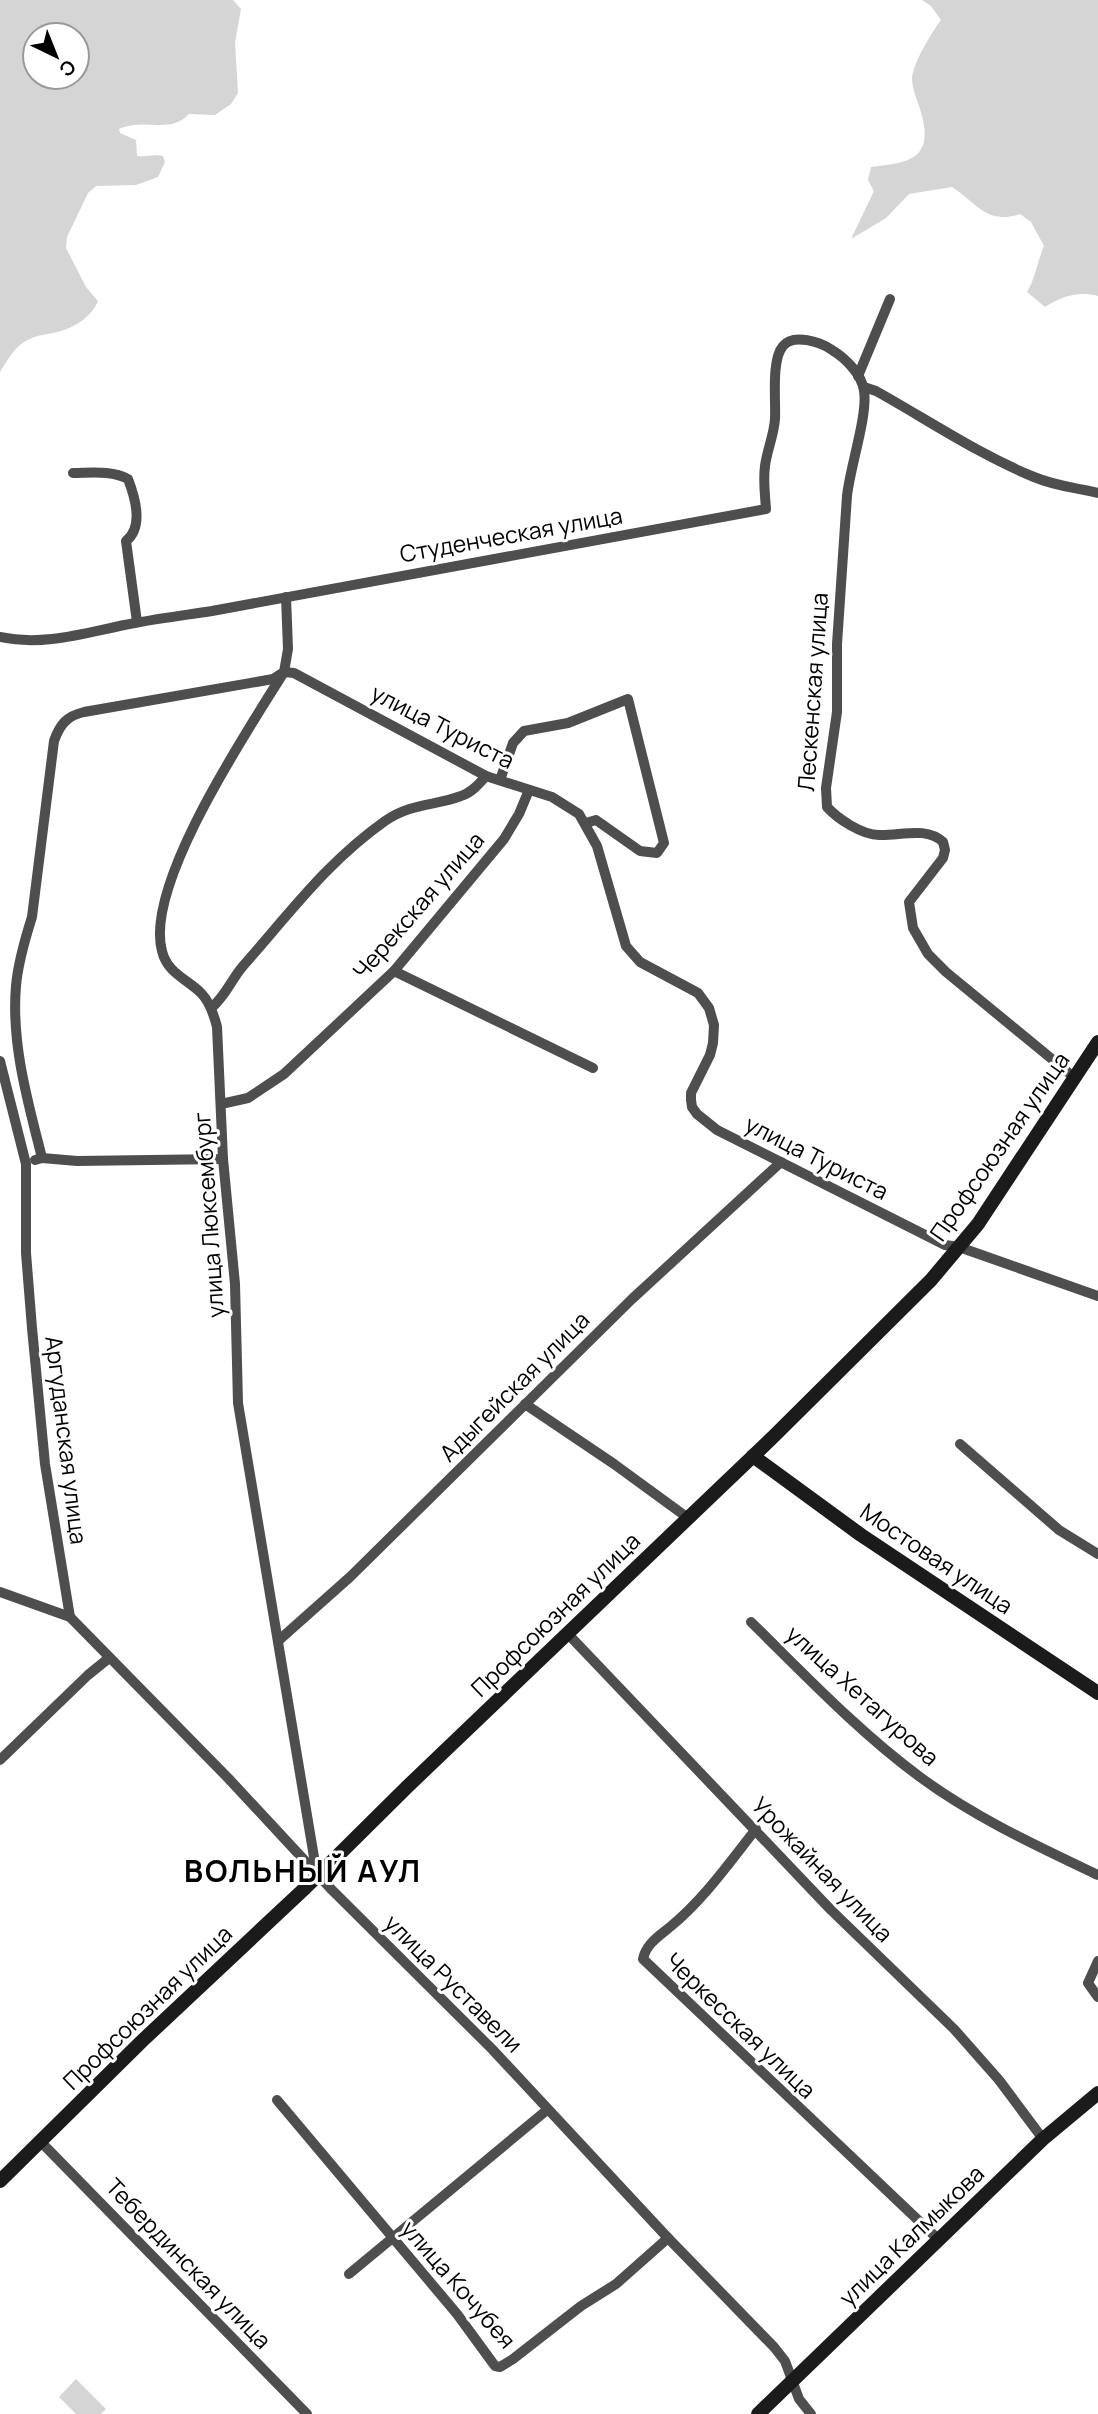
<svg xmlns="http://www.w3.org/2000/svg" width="1098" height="2414" font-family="Manrope,sans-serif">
<rect width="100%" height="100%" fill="#fff"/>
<!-- green -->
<g fill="#d5d5d5" fill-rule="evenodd">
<path d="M 0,0 L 233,0 L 241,9 L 235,43 L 238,93 L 231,104 L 215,115 L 189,114 C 169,135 146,117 119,129 L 120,133 L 136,140 L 137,156 C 146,157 155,154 163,156 L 165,162 L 158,177 L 136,185 L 96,186 L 88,193 L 67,237 L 66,248 L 86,287 L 98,301 C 92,316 77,326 61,331 C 48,335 36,334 24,342 C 13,349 7,361 0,372 ZM 35,35 L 77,35 L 77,77 L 35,77 Z"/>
<path d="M 922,0 L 1098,0 L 1098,296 C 1077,291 1063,296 1045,307 L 1027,292 C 1036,277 1037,262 1044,246 L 1031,222 L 1020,214 C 987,225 978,204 952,187 L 909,194 L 886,218 L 851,239 L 874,191 L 868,180 L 871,167 C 913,163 935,157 920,109 C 917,99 912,89 912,78 C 914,61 931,34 941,20 L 931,6 Z"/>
<polygon points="76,2379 106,2409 101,2414 76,2414 59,2397"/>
</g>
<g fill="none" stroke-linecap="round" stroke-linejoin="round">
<!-- street -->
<g stroke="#4e4e4e" stroke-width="10">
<polyline points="858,376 890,299"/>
<path d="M 864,387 L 876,391 C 928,420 978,454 1034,477 C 1055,486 1077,488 1098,493"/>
<path d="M 73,473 C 90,473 112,470 128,479 C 135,497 144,527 126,541 L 137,622"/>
<path d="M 286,597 L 288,649 L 284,672 C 248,730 144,885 162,951 C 167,973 187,979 201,993 C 210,1002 214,1015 217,1027 L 223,1159 L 235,1284 L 238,1403 L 317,1875"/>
<path d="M 0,637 C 46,647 90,631 135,623 C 161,618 186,615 212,611 L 766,509 C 765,494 763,480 765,466 C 767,450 774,435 775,419 C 776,401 771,360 783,346 C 793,333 821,342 832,350 C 845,358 862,374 864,391 C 868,415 850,467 847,496 L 837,644 L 837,712 L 826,788 L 827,807 C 838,819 862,835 879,835 C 900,836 926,826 943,842 L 945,850 L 943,858 L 909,902 L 913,928 L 928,954 L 946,972 L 1075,1078"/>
<polyline points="500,780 513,743 524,731 568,723 628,699 664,843 657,853 640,851 596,820 586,823"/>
<polyline points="394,971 593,1068"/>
<path d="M 211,1008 C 225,997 231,980 243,966 C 290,913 327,862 385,821 C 411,803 434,806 461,796 C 471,793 479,784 486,776"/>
<polyline points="0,1061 26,1164 26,1253 32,1328 45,1464 70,1617"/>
<polyline points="221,1104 248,1098 284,1074 394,971 504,839 519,814 529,790"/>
<path d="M 42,1158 C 28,1102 11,1044 16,986 C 18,962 25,939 32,917 L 54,741 C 60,724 67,716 84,712 L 273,679 L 284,672 L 294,673 L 486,776 L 552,797 L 579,814 L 597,846 L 626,946 L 640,962 L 698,993 L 709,1008 L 714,1025 L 713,1043 L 710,1055 L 691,1093 L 691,1100 L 692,1107 L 697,1114 L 717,1130 L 945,1245 L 959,1247 L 1098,1296"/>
<polyline points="35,1160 42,1158 77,1161 223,1159"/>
<polyline points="525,1404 614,1464 688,1518"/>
<polyline points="960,1444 1059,1530 1098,1554"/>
<polyline points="0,1592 70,1617 229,1779 332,1890 492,2049 668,2238 774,2347 785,2361 799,2399 811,2414"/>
<path d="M 751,1622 C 805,1675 859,1732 920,1777 C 974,1817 1037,1846 1098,1875"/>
<polyline points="567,1633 831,1910 954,2029 999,2080 1043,2139"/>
<polyline points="278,1641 350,1577 632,1299 781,1162"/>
<polyline points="0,1760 88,1675 109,1658"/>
<path d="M 756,1829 C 729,1863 704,1899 670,1927 C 659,1936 646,1944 643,1959 L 939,2240"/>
<polyline points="1098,1961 1088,1983 1098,1997"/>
<polyline points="277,2100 457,2314 495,2366 500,2367 513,2359 581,2306 616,2284 668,2238"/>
<polyline points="40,2141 307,2414"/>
<polyline points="349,2274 547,2110"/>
</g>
<!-- secondary -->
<g stroke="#1b1b1b" stroke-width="14">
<polyline points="753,1456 861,1535 1098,1693"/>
<polyline points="0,2181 142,2041 303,1890 408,1786 774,1436 931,1280 978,1224 1098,1042"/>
<polyline points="758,2414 1043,2139 1098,2093"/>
</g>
</g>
<g text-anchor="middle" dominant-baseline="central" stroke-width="6" stroke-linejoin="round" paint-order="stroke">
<!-- street labels -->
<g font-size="23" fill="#000" stroke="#fff">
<text transform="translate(511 534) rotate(-10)">Студенческая улица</text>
<text transform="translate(812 692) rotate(-86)">Лескенская улица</text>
<text transform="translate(443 726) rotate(27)">улица Туриста</text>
<text transform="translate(418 905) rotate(-49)">Черекская улица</text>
<text transform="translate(999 1146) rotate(-55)">Профсоюзная улица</text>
<text transform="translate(817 1157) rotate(27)">улица Туриста</text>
<text transform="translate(208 1215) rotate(-94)">улица Люксембург</text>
<text transform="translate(514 1386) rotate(-45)">Адыгейская улица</text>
<text transform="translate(67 1440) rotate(83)">Аргуданская улица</text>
<text transform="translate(937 1558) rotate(34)">Мостовая улица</text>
<text transform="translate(555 1614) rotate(-44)">Профсоюзная улица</text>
<text transform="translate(863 1695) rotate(42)">улица Хетагурова</text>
<text transform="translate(823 1869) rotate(46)">Урожайная улица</text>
<text transform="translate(454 1983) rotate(45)">улица Руставели</text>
<text transform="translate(147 2007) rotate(-44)">Профсоюзная улица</text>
<text transform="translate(741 2025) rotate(44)">Черкесская улица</text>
<text transform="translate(911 2235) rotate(-44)">улица Калмыкова</text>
<text transform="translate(189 2263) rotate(46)">Тебердинская улица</text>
<text transform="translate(459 2284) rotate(49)">улица Кочубея</text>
</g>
<!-- district labels -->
<g font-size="30" font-weight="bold" letter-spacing="2" fill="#000" stroke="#fff">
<text x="303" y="1870">ВОЛЬНЫЙ АУЛ</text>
</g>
</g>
<!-- north arrow -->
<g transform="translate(56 56) rotate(137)"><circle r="33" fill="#ffffff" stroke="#999999" stroke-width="2"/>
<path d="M0-5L12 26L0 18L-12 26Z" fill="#000000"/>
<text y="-10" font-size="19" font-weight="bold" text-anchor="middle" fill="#000000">С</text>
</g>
</svg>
